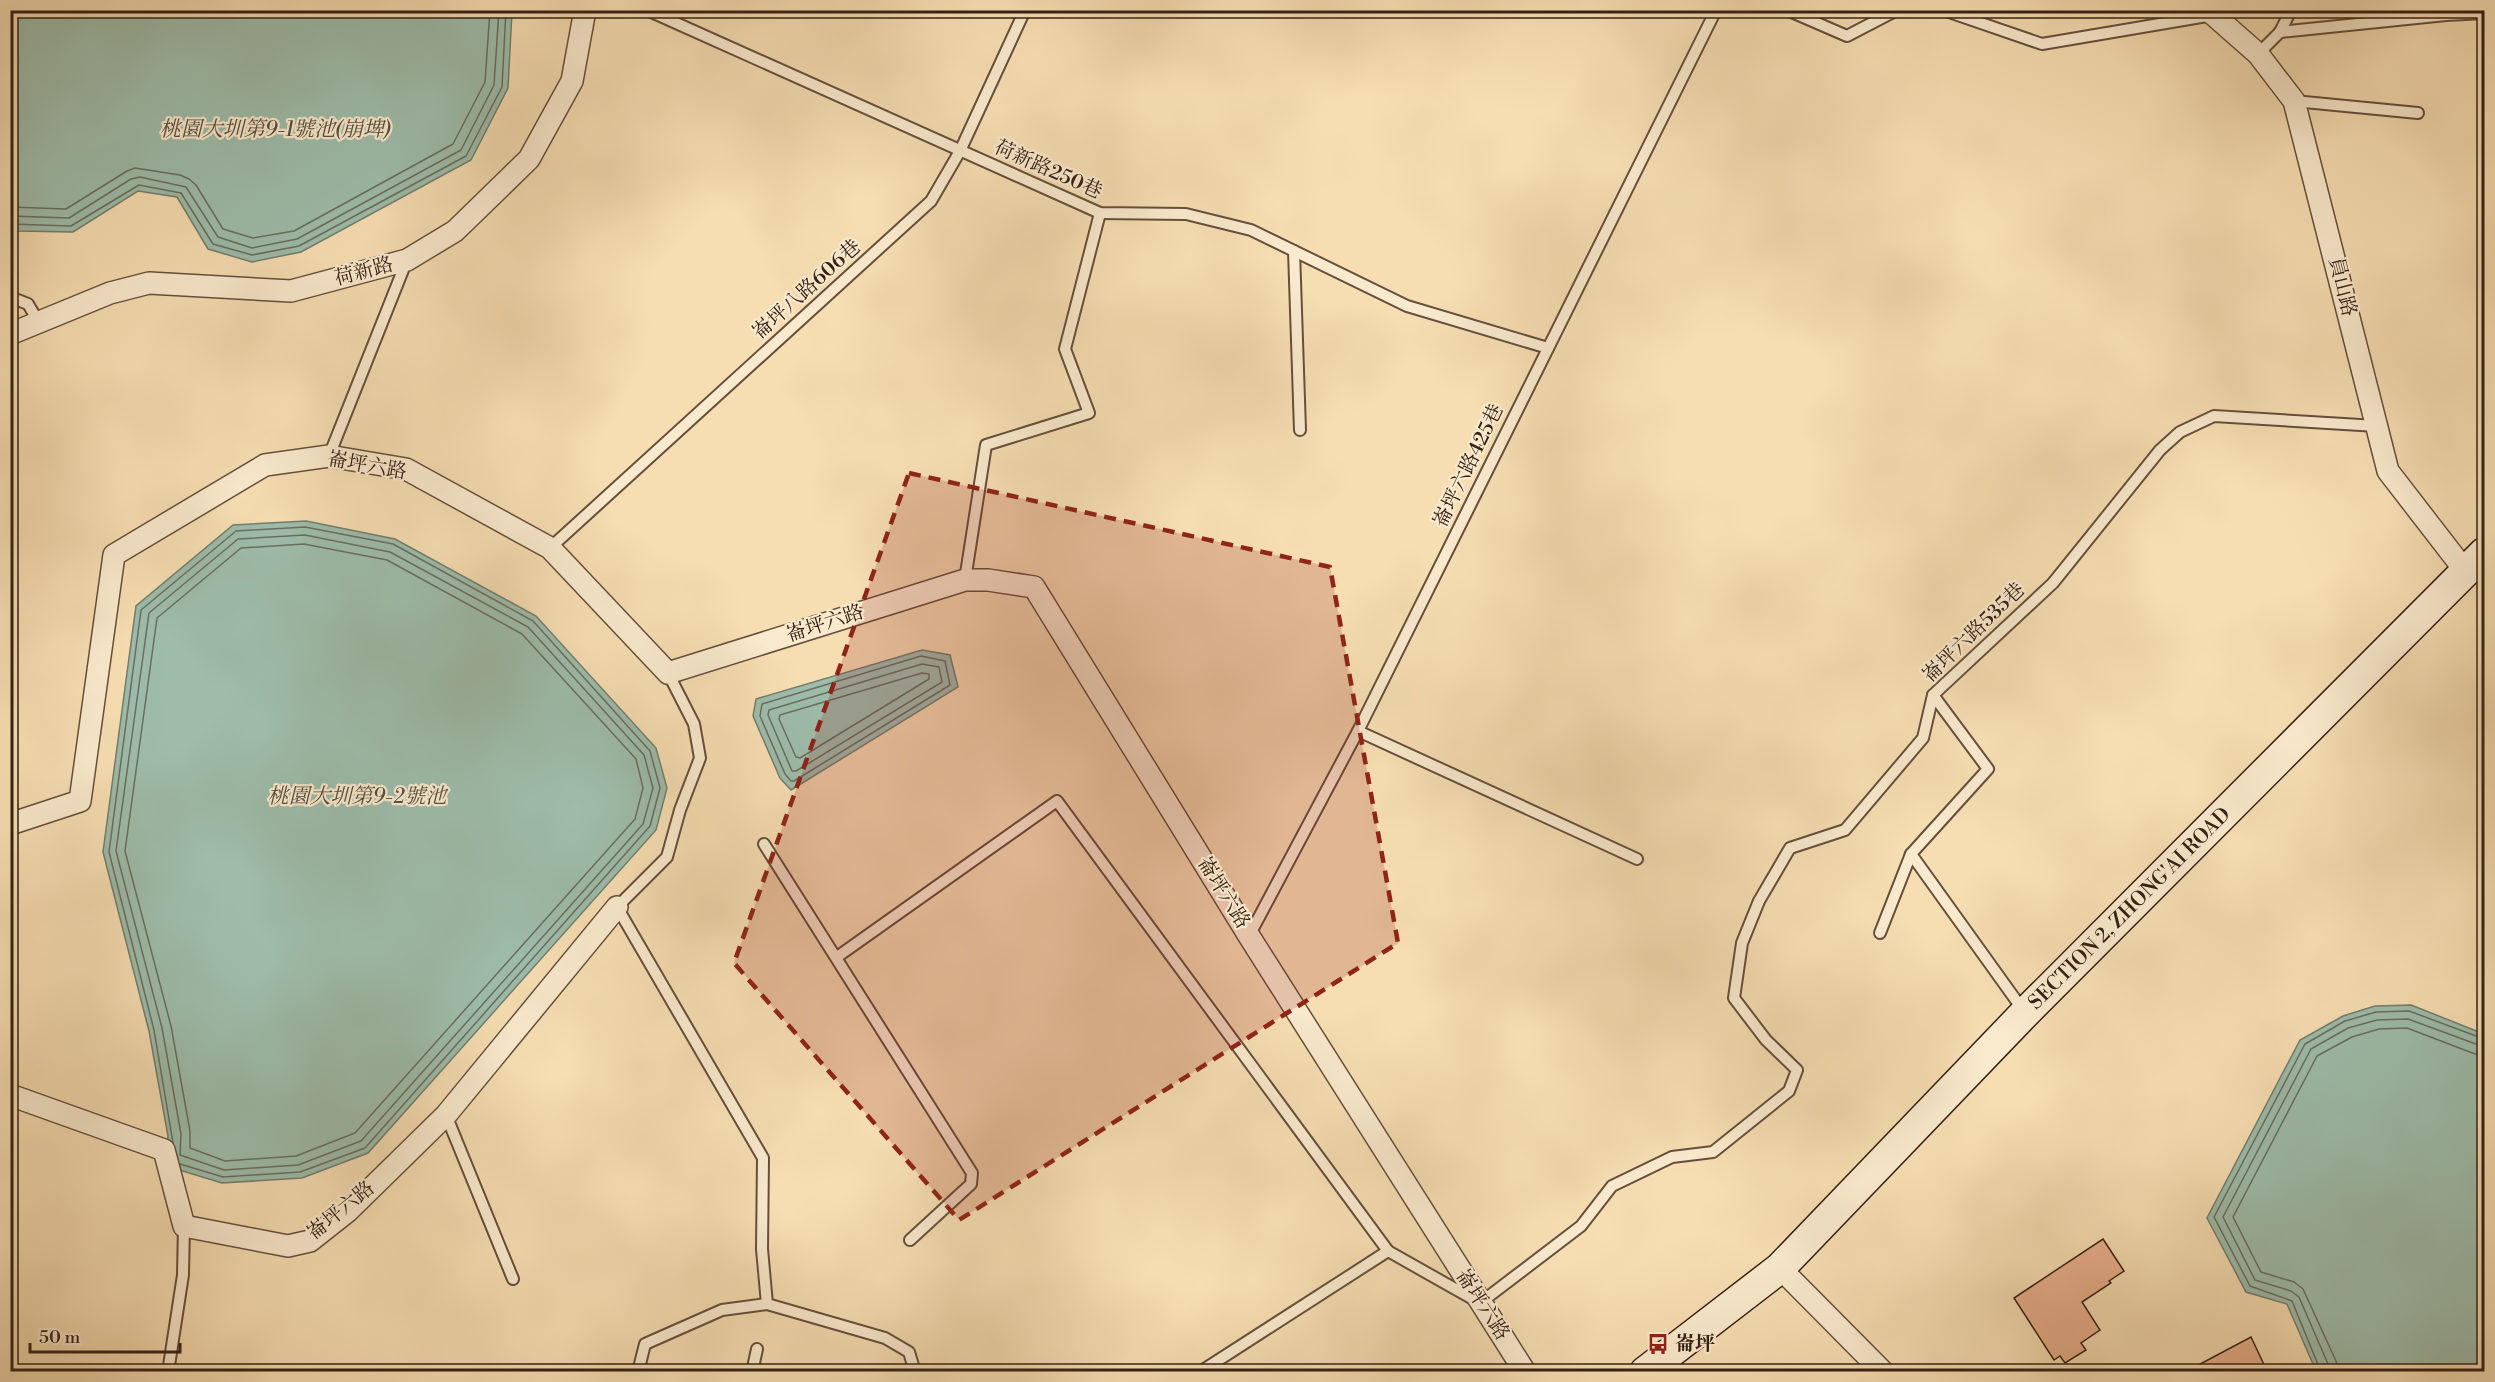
<svg xmlns="http://www.w3.org/2000/svg" width="2495" height="1382" font-family="'Libre Bodoni','Noto Serif TC',serif">
<rect width="100%" height="100%" fill="#f6ddb2"/>
<filter id="stains"><feTurbulence type="fractalNoise" baseFrequency=".00333" numOctaves="4"/><feColorMatrix values="0 0 0 0 .2 0 0 0 0 .09 0 0 0 0 .02 0 0 0 .5 -.17"/></filter>
<radialGradient id="worn" r=".72"><stop offset=".6" stop-color="#630" stop-opacity="0"/><stop offset="1" stop-color="#630" stop-opacity=".3"/></radialGradient>
<!-- water -->
<g fill="#9dbcaa" stroke="#737e6e" stroke-width="1.5">
<polygon points="10,11 512,11 508,88 471,160 301,252 252,262 208,249 177,197 138,191 73,232 17,231 10,229"/>
<polygon points="306,521 395,539 536,616 656,748 667,788 656,830 368,1153 302,1178 222,1183 166,1166 168,1136 149,1031 103,852 136,606 233,525"/>
<polygon points="922,650 950,655 958,687 791,790 780,778 753,716 756,699"/>
<polygon points="2411,1005 2484,1034 2484,1371 2316,1371 2287,1304 2246,1292 2207,1218 2300,1040 2343,1016 2375,1006"/>
</g>
<g fill="none" stroke-linecap="round" stroke-linejoin="round">
<!-- shore -->
<g stroke="#696e60" stroke-width="1.5">
<polyline points="10,207 66,209 127,171 135,168 180,175 189,179 196,185 223,229 253,238 294,231 453,144 485,82 490,10"/>
<polyline points="10,216 69,218 131,179 140,177 186,187 218,237 252,248 297,239 461,150 494,85 499,10"/>
<polyline points="10,224 71,226 139,185 181,193 213,244 252,255 299,246 466,156 502,87 506,10"/>
<polygon points="305,535 390,552 528,627 644,755 653,788 643,824 361,1141 298,1165 224,1170 180,1155 181,1134 162,1028 116,851 149,613 238,539"/>
<polygon points="304,544 387,560 522,634 636,759 643,788 635,819 355,1133 296,1156 225,1161 190,1148 190,1131 171,1026 125,851 157,618 241,548"/>
<polygon points="921,656 945,661 950,685 794,781 791,781 785,774 760,716 762,704"/>
<polygon points="922,664 939,667 942,682 796,771 792,771 768,715 769,710"/>
<polygon points="922,673 929,674 929,679 800,758 796,757 779,719 780,715"/>
<polyline points="173,1143 154,1030 109,852 141,610 236,531 305,527 393,544 533,621 650,751 660,788 650,826 365,1148 300,1172 223,1177 180,1164"/>
<polyline points="2321,1372 2292,1301 2250,1286 2214,1217 2305,1044 2345,1021 2376,1012 2409,1011 2484,1039"/>
<polyline points="2329,1372 2328,1364 2299,1297 2291,1291 2255,1280 2223,1217 2311,1049 2348,1028 2377,1020 2408,1019 2484,1047"/>
<polyline points="2338,1372 2336,1361 2303,1289 2294,1282 2261,1272 2233,1217 2317,1056 2352,1037 2379,1029 2407,1028 2475,1054 2484,1056"/>
</g>
</g>
<!-- building -->
<g fill="#e8af8b" stroke="#352015" stroke-width="1.5">
<polygon points="2103,1239 2124,1271 2109,1281 2111,1283 2082,1302 2100,1330 2081,1343 2086,1350 2065,1363 2060,1356 2054,1360 2014,1298"/>
<polygon points="2251,1337 2267,1371 2187,1371"/>
</g>
<g fill="none" stroke-linecap="round" stroke-linejoin="round">
<defs>
<g id="service">
<polyline points="647,10 1100,213 1186,214 1251,230 1407,306 1548,348"/>
<polyline points="1787,10 1847,36 1897,10"/>
<polyline points="1943,10 2042,44 2213,15"/>
<polyline points="2280,32 2291,10"/>
<polyline points="2258,54 2280,32 2446,15 2484,13"/>
<polyline points="2294,101 2418,113"/>
<polyline points="1294,251 1300,430"/>
<polyline points="10,297 28,304 38,321"/>
<polyline points="329,456 407,260"/>
<polyline points="550,548 931,201 960,151 1025,10"/>
<polyline points="965,580 986,445 1089,413 1065,349 1100,213"/>
<polyline points="668,673 694,724 700,758 680,810 667,857 617,907 763,1158 762,1249 767,1304"/>
<polyline points="1933,695 1988,769 1911,854 2023,1010"/>
<polyline points="1358,731 1637,859"/>
<polyline points="764,844 972,1173 971,1184 910,1240"/>
<polyline points="1880,933 1911,854"/>
<polyline points="1249,936 1358,731 1716,10"/>
<polyline points="837,957 1057,801 1388,1251 1480,1303 1581,1226 1612,1186 1672,1157 1713,1152 1789,1091 1797,1070 1766,1040 1734,998 1742,943 1759,901 1790,848 1845,830 1923,738 1933,695 2053,583 2160,450 2180,432 2214,416 2377,426"/>
<polyline points="446,1115 513,1279"/>
<polyline points="168,1372 183,1275 184,1226"/>
<polyline points="638,1372 645,1344 722,1310 767,1304 885,1338 909,1352 915,1372"/>
<polyline points="752,1372 757,1349"/>
<polyline points="1200,1372 1388,1251"/>
</g>
<g id="minor">
<polyline points="2208,10 2258,54 2294,101 2388,471 2466,572"/>
<polyline points="10,334 110,293 149,283 291,291 407,260 455,231 529,159 572,81 585,10"/>
<polyline points="10,824 80,801 114,555 265,465 329,456 406,469 550,548 668,673 965,580 988,580 1034,587 1249,936 1525,1372"/>
<polyline points="10,1095 164,1150 184,1226 288,1246 310,1241 348,1211 446,1115 617,907"/>
<polyline points="1780,1268 1883,1372"/>
</g>
<polyline id="secondary" points="1645,1372 1780,1268 2025,1013 2484,553"/>
</defs>
<!-- service casing -->
<use href="#service" stroke="#654f3c" stroke-width="14"/>
<!-- minor casing -->
<use href="#minor" stroke="#654f3c" stroke-width="24"/>
<!-- secondary casing -->
<use href="#secondary" stroke="#352015" stroke-width="33"/>
<!-- service -->
<use href="#service" stroke="#f9e9cd" stroke-width="10"/>
<!-- minor -->
<use href="#minor" stroke="#f9e9cd" stroke-width="21"/>
<!-- secondary -->
<use href="#secondary" stroke="#f9e9cd" stroke-width="30"/>
</g>
<!-- marked area -->
<path fill="#8f2418" fill-opacity="0.2" stroke="#8f2418" stroke-width="4.5" stroke-dasharray="12 8" stroke-linejoin="round" d="M 909,473 L 1330,567 L 1398,943 L 959,1220 L 734,963 Z"/>
<!-- icons -->
<defs>
<symbol id="bus-bare" viewBox="-9 -9 18 18"><path d="M-5-6H5V4H4V6H2V4H-2V6H-4V4H-5ZM-3.5-4V0h7V-4ZM-3.5 1.2v1.5H-2V1.2ZM2 1.2v1.5H3.5V1.2Z" fill="#8f2418" stroke="#f9e9cd" stroke-width="2.5" paint-order="stroke"/></symbol>
</defs>
<g fill-rule="evenodd">
<use href="#bus-bare" x="1643" y="1329" width="30" height="30"/>
</g>
<g text-anchor="middle" dominant-baseline="central" stroke-width="4.5" stroke-linejoin="round" paint-order="stroke">
<!-- street labels -->
<g font-size="20" fill="#352015" stroke="#f9e9cd">
<text transform="translate(1048 170) rotate(24)">荷新路250巷</text>
<text transform="translate(364 272) rotate(-15)">荷新路</text>
<text transform="translate(2342 287) rotate(76)">員山路</text>
<text transform="translate(807 290) rotate(-42)">崙坪八路606巷</text>
<text transform="translate(367 466) rotate(10)">崙坪六路</text>
<text transform="translate(1469 466) rotate(-64)">崙坪六路425巷</text>
<text transform="translate(825 624) rotate(-18)">崙坪六路</text>
<text transform="translate(1974 633) rotate(-44)">崙坪六路535巷</text>
<text transform="translate(1223 893) rotate(58)">崙坪六路</text>
<text transform="translate(2130 909) rotate(-45)">SECTION 2, ZHONG'AI ROAD</text>
<text transform="translate(341 1211) rotate(-39)">崙坪六路</text>
<text transform="translate(1482 1305) rotate(57)">崙坪六路</text>
</g>
<!-- poi labels -->
<g font-size="20" font-weight="bold" fill="#352015" stroke="#f9e9cd" text-anchor="start">
<text x="1675" y="1344">崙坪</text>
</g>
<!-- water labels -->
<g font-size="21" font-style="italic" fill="#544f42" stroke="#f9e9cd">
<text x="275" y="130">桃園大圳第9-1號池(崩埤)</text>
<text x="357" y="797">桃園大圳第9-2號池</text>
</g>
</g>
<!-- margin -->
<rect width="2495" height="1382" fill="none" stroke="#f6ddb2" stroke-width="36"/>
<rect x="12" y="12" width="2471" height="1358" fill="none" stroke="#352015" stroke-width="3"/>
<rect x="18" y="18" width="2459" height="1346" fill="none" stroke="#352015" stroke-width="1.5"/>
<!-- scale -->
<path d="M30 1343v9h150v-9" fill="none" stroke="#352015" stroke-width="3"/>
<text x="39" y="1343" font-size="18" fill="#352015" stroke="#f9e9cd" stroke-width="4.5" paint-order="stroke">50 m</text>
<rect width="100%" height="100%" filter="url(#stains)"/>
<rect width="100%" height="100%" fill="url(#worn)"/>
</svg>
